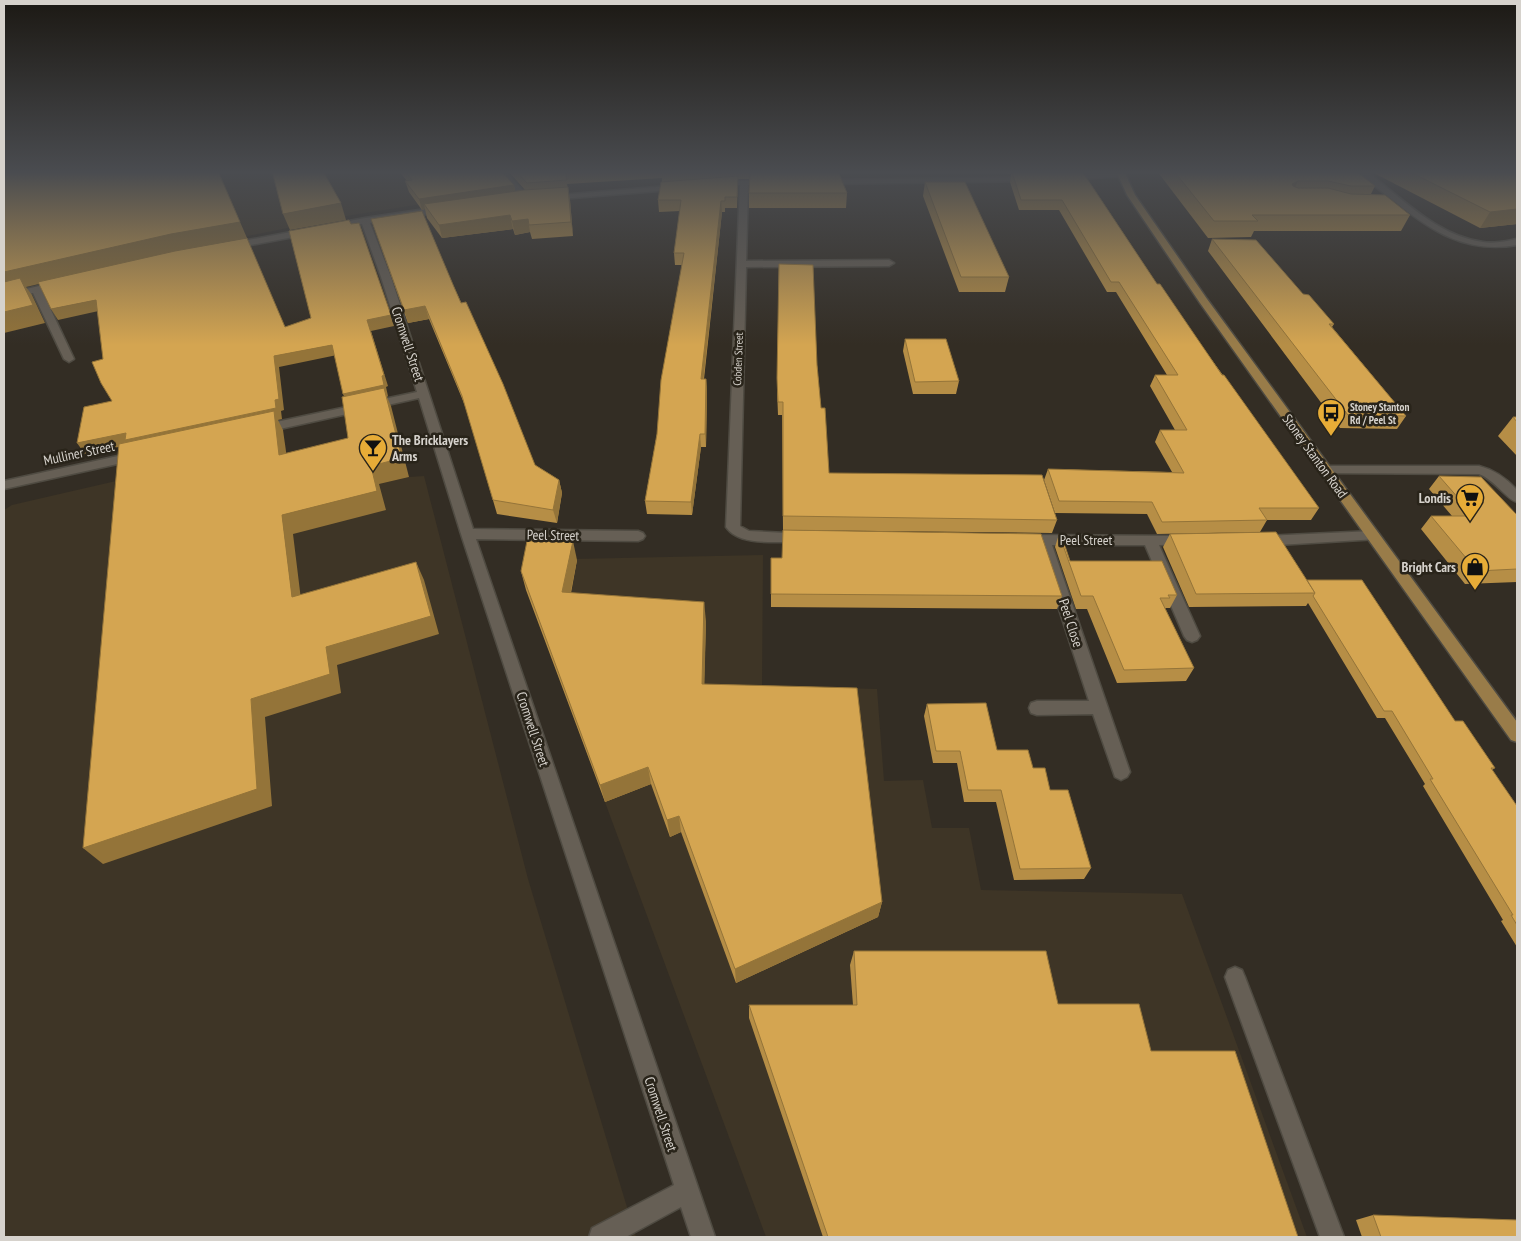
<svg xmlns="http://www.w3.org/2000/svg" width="1521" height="1241" font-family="'PT Sans Narrow',sans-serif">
<rect width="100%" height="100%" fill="#332d24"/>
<!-- built -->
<g fill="#3e3526">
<polygon points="4,171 397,171 405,183 479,171 486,194 352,215 4,285"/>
<polygon points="285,442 293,504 409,477 424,476 528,879 636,1237 4,1237 4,510 12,505"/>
<polygon points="763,555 762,686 877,689 884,781 923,780 932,828 969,828 981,890 1182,894 1307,1237 766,1237 522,578 526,560"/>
</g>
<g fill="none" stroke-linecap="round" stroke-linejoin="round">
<defs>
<g id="minor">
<polygon points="496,171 505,171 529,197 529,201 523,201"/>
<path d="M 1357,171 L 1366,171 C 1402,198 1437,236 1483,242 C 1494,244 1506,241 1517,239 L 1517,245 C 1464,254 1430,230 1390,198 C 1379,189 1367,181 1357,171 Z"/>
<polygon points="1121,172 1125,174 1124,176 1065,180 1061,178 1065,176"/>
<polygon points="1033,177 1034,179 1030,181 823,184 819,182 823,180"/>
<path d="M 715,181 L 770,181 L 774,183 L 770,185 L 748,185 L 746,261 L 889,260 L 894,263 L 889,266 L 746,267 L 740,526 L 749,531 L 806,534 L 808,537 L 806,540 L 801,542 C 779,541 739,547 726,527 L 740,185 L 718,185 L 714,183 Z"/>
<polygon points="680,185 684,187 683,189 548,200 544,198 548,196"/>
<polygon points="446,206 450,209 449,211 370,223 391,277 473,529 638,531 643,533 645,536 643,539 638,541 476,539 715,1237 691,1237 681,1207 626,1237 589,1237 592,1228 674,1185 461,534 419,398 262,433 256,429 262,425 417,392 381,277 362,224 230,249 227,248 227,244 365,218"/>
<polygon points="61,281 64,282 64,286 42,291 74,359 69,362 64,359 33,293 4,300 4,294"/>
<polygon points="136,452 140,453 142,456 140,459 4,489 4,481"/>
<path d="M 1325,466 L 1479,466 C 1495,470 1506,478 1517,490 L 1517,502 C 1507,500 1495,480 1479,474 L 1321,473 L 1319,470 L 1321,467 Z"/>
<polygon points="1373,531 1378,533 1380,536 1378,539 1262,546 1257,544 1255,541 1257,538 1262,536"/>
<polygon points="1024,535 1186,536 1191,538 1193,541 1191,544 1159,545 1200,636 1197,640 1192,642 1187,640 1184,636 1145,545 1052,545 1130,772 1127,777 1121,780 1115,777 1093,714 1037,715 1031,713 1029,708 1031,703 1037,701 1089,701 1038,545 1019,543 1017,540 1019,537"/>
<polygon points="1235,967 1242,970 1245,977 1344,1237 1320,1237 1225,977 1228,970"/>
</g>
<polygon id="major" points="1116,171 1124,171 1135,195 1207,299 1517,722 1517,742 1511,740 1200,303 1127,195"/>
</defs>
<!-- minor casing -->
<use href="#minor" stroke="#4f4b42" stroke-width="3"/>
<!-- major casing -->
<use href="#major" stroke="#4f4b42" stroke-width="3"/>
<!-- minor -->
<use href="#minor" fill="#665f55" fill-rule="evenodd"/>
<!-- major -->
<use href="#major" fill="#997c49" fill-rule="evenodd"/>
</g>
<!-- wall -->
<g fill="#b68e46">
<polygon points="399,171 501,171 514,185 515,191 525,190 508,171 838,171 847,193 846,208 749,208 749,179 738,179 737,208 725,208 725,212 722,212 704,379 706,379 707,392 706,447 701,447 692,515 647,514 645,501 657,434 682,265 675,265 674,253 680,211 659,212 658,200 662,182 662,178 567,184 570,200 573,236 532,239 530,232 515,235 513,229 442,238 427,218 425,209 422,210 409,192 405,181 407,181"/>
<polygon points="1006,171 1082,171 1157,284 1319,508 1311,520 1267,520 1260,532 1157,534 1147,514 1055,513 1044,480 1048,469 1172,472 1155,442 1160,430 1175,430 1150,386 1155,375 1167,375 1116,292 1107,292 1059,210 1019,210 1010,182 1011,174 1007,174"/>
<polygon points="1157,171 1356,171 1375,186 1371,194 1410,215 1401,231 1254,231 1251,237 1208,238"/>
<polygon points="1370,171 1517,171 1517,224 1480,228"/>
<polygon points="925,182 1009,277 1005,292 959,292 923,196"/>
<polygon points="371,219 454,287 535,465 559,480 562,493 557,523 497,514 466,408 429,319 408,323"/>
<polygon points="1212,239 1303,294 1334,324 1332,327 1406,416 1397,429 1340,428 1208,251"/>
<polygon points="779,264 817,365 821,408 829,473 1057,520 1052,533 783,530 782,415 778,415 777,390"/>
<polygon points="905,339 959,381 956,394 913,394 903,351"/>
<polygon points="1513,417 1517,417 1517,456 1498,436"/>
<polygon points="1439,476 1517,515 1517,582 1465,584 1421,529 1431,516 1452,516 1429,489"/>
<polygon points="1059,534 1070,561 1177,595 1170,608 1165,608 1194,668 1186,681 1117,683 1087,609 1076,609 1055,547"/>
<polygon points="1170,534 1307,580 1455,721 1495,768 1492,770 1517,806 1517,947 1501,921 1503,920 1423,786 1425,784 1385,718 1377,718 1308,603 1306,606 1189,607 1163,547"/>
<polygon points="771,558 1062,596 1057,609 771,607"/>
<polygon points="577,560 571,593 706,621 704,684 882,902 878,917 736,983 681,832 670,837 651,784 605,802 526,590 521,571"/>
<polygon points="927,704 997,750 1033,768 1050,790 1091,868 1084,879 1014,880 996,802 964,802 957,763 933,763 924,716"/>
<polygon points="854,951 1058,1004 1151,1051 1298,1237 823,1237 749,1018 749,1005 853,1005 850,965"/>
<polygon points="1373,1215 1517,1237 1362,1237 1356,1220"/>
</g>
<!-- shaded-wall -->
<g fill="#947439">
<polygon points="218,171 247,238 180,251 26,287 32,295 45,323 4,333 4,272"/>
<polygon points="1298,181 1291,196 1292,184"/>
<polygon points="514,185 516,196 424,204 425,209 422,210 419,199"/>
<polygon points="568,187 570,200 573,236 571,222"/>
<polygon points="721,201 722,212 702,392 701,379"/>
<polygon points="341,203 346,220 290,230 283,214"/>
<polygon points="1517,209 1517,224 1480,228 1490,212"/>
<polygon points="510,215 513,229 442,238 439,225"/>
<polygon points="528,219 530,232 515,235 512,221"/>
<polygon points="359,223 394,326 371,331 388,386 386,387 388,396 387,397 391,406 409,477 379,484 386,510 293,534 303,616 292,597 282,515 377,491 348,405 343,394"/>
<polygon points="96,300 103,310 58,320 51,309"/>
<polygon points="425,306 429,319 408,323 404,310"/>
<polygon points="332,345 337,355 279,367 284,410 281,411 282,419 278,420 283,430 289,473 128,445 85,454 77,443 275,400 274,356"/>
<polygon points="706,379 707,392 706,447 705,434"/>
<polygon points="700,434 701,447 692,515 691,502"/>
<polygon points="559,480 562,493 557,523 553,510"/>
<polygon points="573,541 577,560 567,611 562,592"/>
<polygon points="416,562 424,580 439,634 337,665 341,693 265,717 272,806 103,864 83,848 251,699 326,647"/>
<polygon points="704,602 706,621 704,702 702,684"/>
<polygon points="648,767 651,784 605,802 600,785"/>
<polygon points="679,816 681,832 670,837 667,820"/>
<polygon points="882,902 878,917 736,983 735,969"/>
</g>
<!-- building -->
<g fill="#d4a551" stroke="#947439">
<polygon points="4,171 218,171 240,222 171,234 4,272"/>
<polygon points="272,171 323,171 341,203 283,214"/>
<polygon points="405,171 501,171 514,185 419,199 405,181 412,180"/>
<polygon points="516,171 597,171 566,173 567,180 527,183"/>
<polygon points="662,171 686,171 662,173"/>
<polygon points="838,171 847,193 749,193 750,172"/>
<polygon points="1039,171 1082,171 1157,284 1160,284 1222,375 1224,375 1319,508 1259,508 1267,520 1162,522 1152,502 1059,501 1048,469 1184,473 1160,430 1187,430 1155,375 1178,375 1119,282 1111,282 1062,200 1021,200 1012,172"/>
<polygon points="1174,171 1356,171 1375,186 1351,186 1328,181 1298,181 1292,184 1293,186 1298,188 1328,188 1351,194 1385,195 1410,215 1252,215 1258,221 1214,221"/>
<polygon points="1408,171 1517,171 1517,209 1490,212"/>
<polygon points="738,176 737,197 725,197 725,201 721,201 701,379 706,379 705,434 700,434 691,502 645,501 657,434 661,380 684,253 674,253 681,200 658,200 661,182"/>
<polygon points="925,182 965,182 1009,277 961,277"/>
<polygon points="568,187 571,222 529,225 528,219 512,221 510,215 439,225 424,204 524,190"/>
<polygon points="422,211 454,287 461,303 466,302 503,384 535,465 559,480 553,510 493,500 462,396 425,306 404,310 371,219"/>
<polygon points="349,220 351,224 359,223 391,315 367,320 384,375 382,376 384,385 343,394 332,345 274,356 279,399 275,400 276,408 125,440 126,433 77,443 84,407 112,401 101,383 92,362 103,359 96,300 51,309 38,282 175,251 247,238 285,327 311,318 289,231"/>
<polygon points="1212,239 1256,240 1303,294 1309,295 1334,324 1329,324 1406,416 1348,415"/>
<polygon points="779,264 813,265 817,365 821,408 825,408 829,473 1042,475 1057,520 783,516 783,402 778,402 777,378"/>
<polygon points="20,278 33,305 4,312 4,282"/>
<polygon points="905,339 946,339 959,381 915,382"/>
<polygon points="384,388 402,458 371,466 377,491 282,515 292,597 416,562 431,616 326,647 330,674 251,699 257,789 83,848 119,444 274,411 279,455 348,438 342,397"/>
<polygon points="1513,417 1517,417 1517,422"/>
<polygon points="1439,476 1481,477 1517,515 1517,569 1477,571 1431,516 1474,516"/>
<polygon points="783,530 1041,534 1062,596 771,594 771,558 782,558"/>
<polygon points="1276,532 1315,593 1196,594 1170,534"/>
<polygon points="1059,534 1061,534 1070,561 1162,561 1177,595 1168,595 1170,598 1160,598 1194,668 1124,670 1093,596 1081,596"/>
<polygon points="527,541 573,541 562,592 704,602 702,684 857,688 882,902 735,969 679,816 667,820 648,767 600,785 521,571"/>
<polygon points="1307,580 1362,580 1455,721 1463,721 1495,768 1491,768 1517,806 1517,925 1511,915 1513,915 1430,779 1433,779 1392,711 1384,711 1313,596 1315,593"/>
<polygon points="986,703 997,750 1028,750 1033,768 1045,768 1050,790 1068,790 1091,868 1020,869 1001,790 968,790 960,751 936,751 927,704"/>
<polygon points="854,951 1046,951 1058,1004 1139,1004 1151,1051 1235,1051 1298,1237 828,1237 749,1005 857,1005"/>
<polygon points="1373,1215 1517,1220 1517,1237 1381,1237"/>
</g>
<!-- sky -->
<linearGradient id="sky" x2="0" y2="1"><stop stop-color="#1c1914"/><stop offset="0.5" stop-color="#4a4c50"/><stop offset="1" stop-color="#4a4c50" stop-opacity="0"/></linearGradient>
<rect width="1521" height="345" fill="url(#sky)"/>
<!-- icons -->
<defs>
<symbol id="bus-pin" viewBox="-11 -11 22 30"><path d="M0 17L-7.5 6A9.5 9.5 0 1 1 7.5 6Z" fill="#e7ac37" stroke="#29241a"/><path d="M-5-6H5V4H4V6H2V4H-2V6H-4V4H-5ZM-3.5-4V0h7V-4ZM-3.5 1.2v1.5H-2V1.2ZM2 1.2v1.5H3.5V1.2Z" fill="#111"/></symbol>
<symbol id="bar-pin" viewBox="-11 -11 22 30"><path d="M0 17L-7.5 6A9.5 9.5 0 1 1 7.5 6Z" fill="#e7ac37" stroke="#29241a"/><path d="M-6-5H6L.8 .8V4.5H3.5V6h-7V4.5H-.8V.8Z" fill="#111"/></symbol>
<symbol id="supermarket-pin" viewBox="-11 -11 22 30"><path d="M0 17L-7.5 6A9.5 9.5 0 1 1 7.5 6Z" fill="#e7ac37" stroke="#29241a"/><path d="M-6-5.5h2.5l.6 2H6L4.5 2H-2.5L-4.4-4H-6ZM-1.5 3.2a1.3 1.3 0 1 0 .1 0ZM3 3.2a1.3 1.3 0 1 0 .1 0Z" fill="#111"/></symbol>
<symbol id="shop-pin" viewBox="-11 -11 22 30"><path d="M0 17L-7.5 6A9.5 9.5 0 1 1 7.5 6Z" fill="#e7ac37" stroke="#29241a"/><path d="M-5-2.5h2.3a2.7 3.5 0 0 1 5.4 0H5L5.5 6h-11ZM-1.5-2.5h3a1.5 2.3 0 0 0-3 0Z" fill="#111"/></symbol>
</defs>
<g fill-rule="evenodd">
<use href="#bus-pin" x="1315" y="397" width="32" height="43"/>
<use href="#bar-pin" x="357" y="432" width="32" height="43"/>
<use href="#supermarket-pin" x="1454" y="482" width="32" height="43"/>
<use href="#shop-pin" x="1459" y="551" width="32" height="43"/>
</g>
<g text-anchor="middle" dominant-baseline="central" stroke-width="5" stroke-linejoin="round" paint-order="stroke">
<!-- far-street labels -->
<g font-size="11" fill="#d6d2cc" stroke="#29241a">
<text transform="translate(738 359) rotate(-88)">Cobden Street</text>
</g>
<!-- far-poi labels -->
<g font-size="11" font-weight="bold" fill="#d6d2cc" stroke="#29241a" text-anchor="start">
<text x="1350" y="407">Stoney Stanton<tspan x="1350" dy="13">Rd / Peel St</tspan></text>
</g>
<!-- street labels -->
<g font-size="14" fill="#d6d2cc" stroke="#29241a">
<text transform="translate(408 344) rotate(72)">Cromwell Street</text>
<text transform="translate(79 453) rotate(-12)">Mulliner Street</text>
<text transform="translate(1315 456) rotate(54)">Stoney Stanton Road</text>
<text transform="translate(553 535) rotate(1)">Peel Street</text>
<text x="1086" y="540">Peel Street</text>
<text transform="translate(1071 623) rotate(72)">Peel Close</text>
<text transform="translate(533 729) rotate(72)">Cromwell Street</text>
<text transform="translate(661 1114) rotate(72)">Cromwell Street</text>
</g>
<!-- poi labels -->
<g font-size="14" font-weight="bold" fill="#d6d2cc" stroke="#29241a" text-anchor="end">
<text x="392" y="440" text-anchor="start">The Bricklayers<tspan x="392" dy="16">Arms</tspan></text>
<text x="1451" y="498">Londis</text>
<text x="1456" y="567">Bright Cars</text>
</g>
</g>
<!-- border -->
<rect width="1521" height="1241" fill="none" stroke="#d6d2cc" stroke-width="10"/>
</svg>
